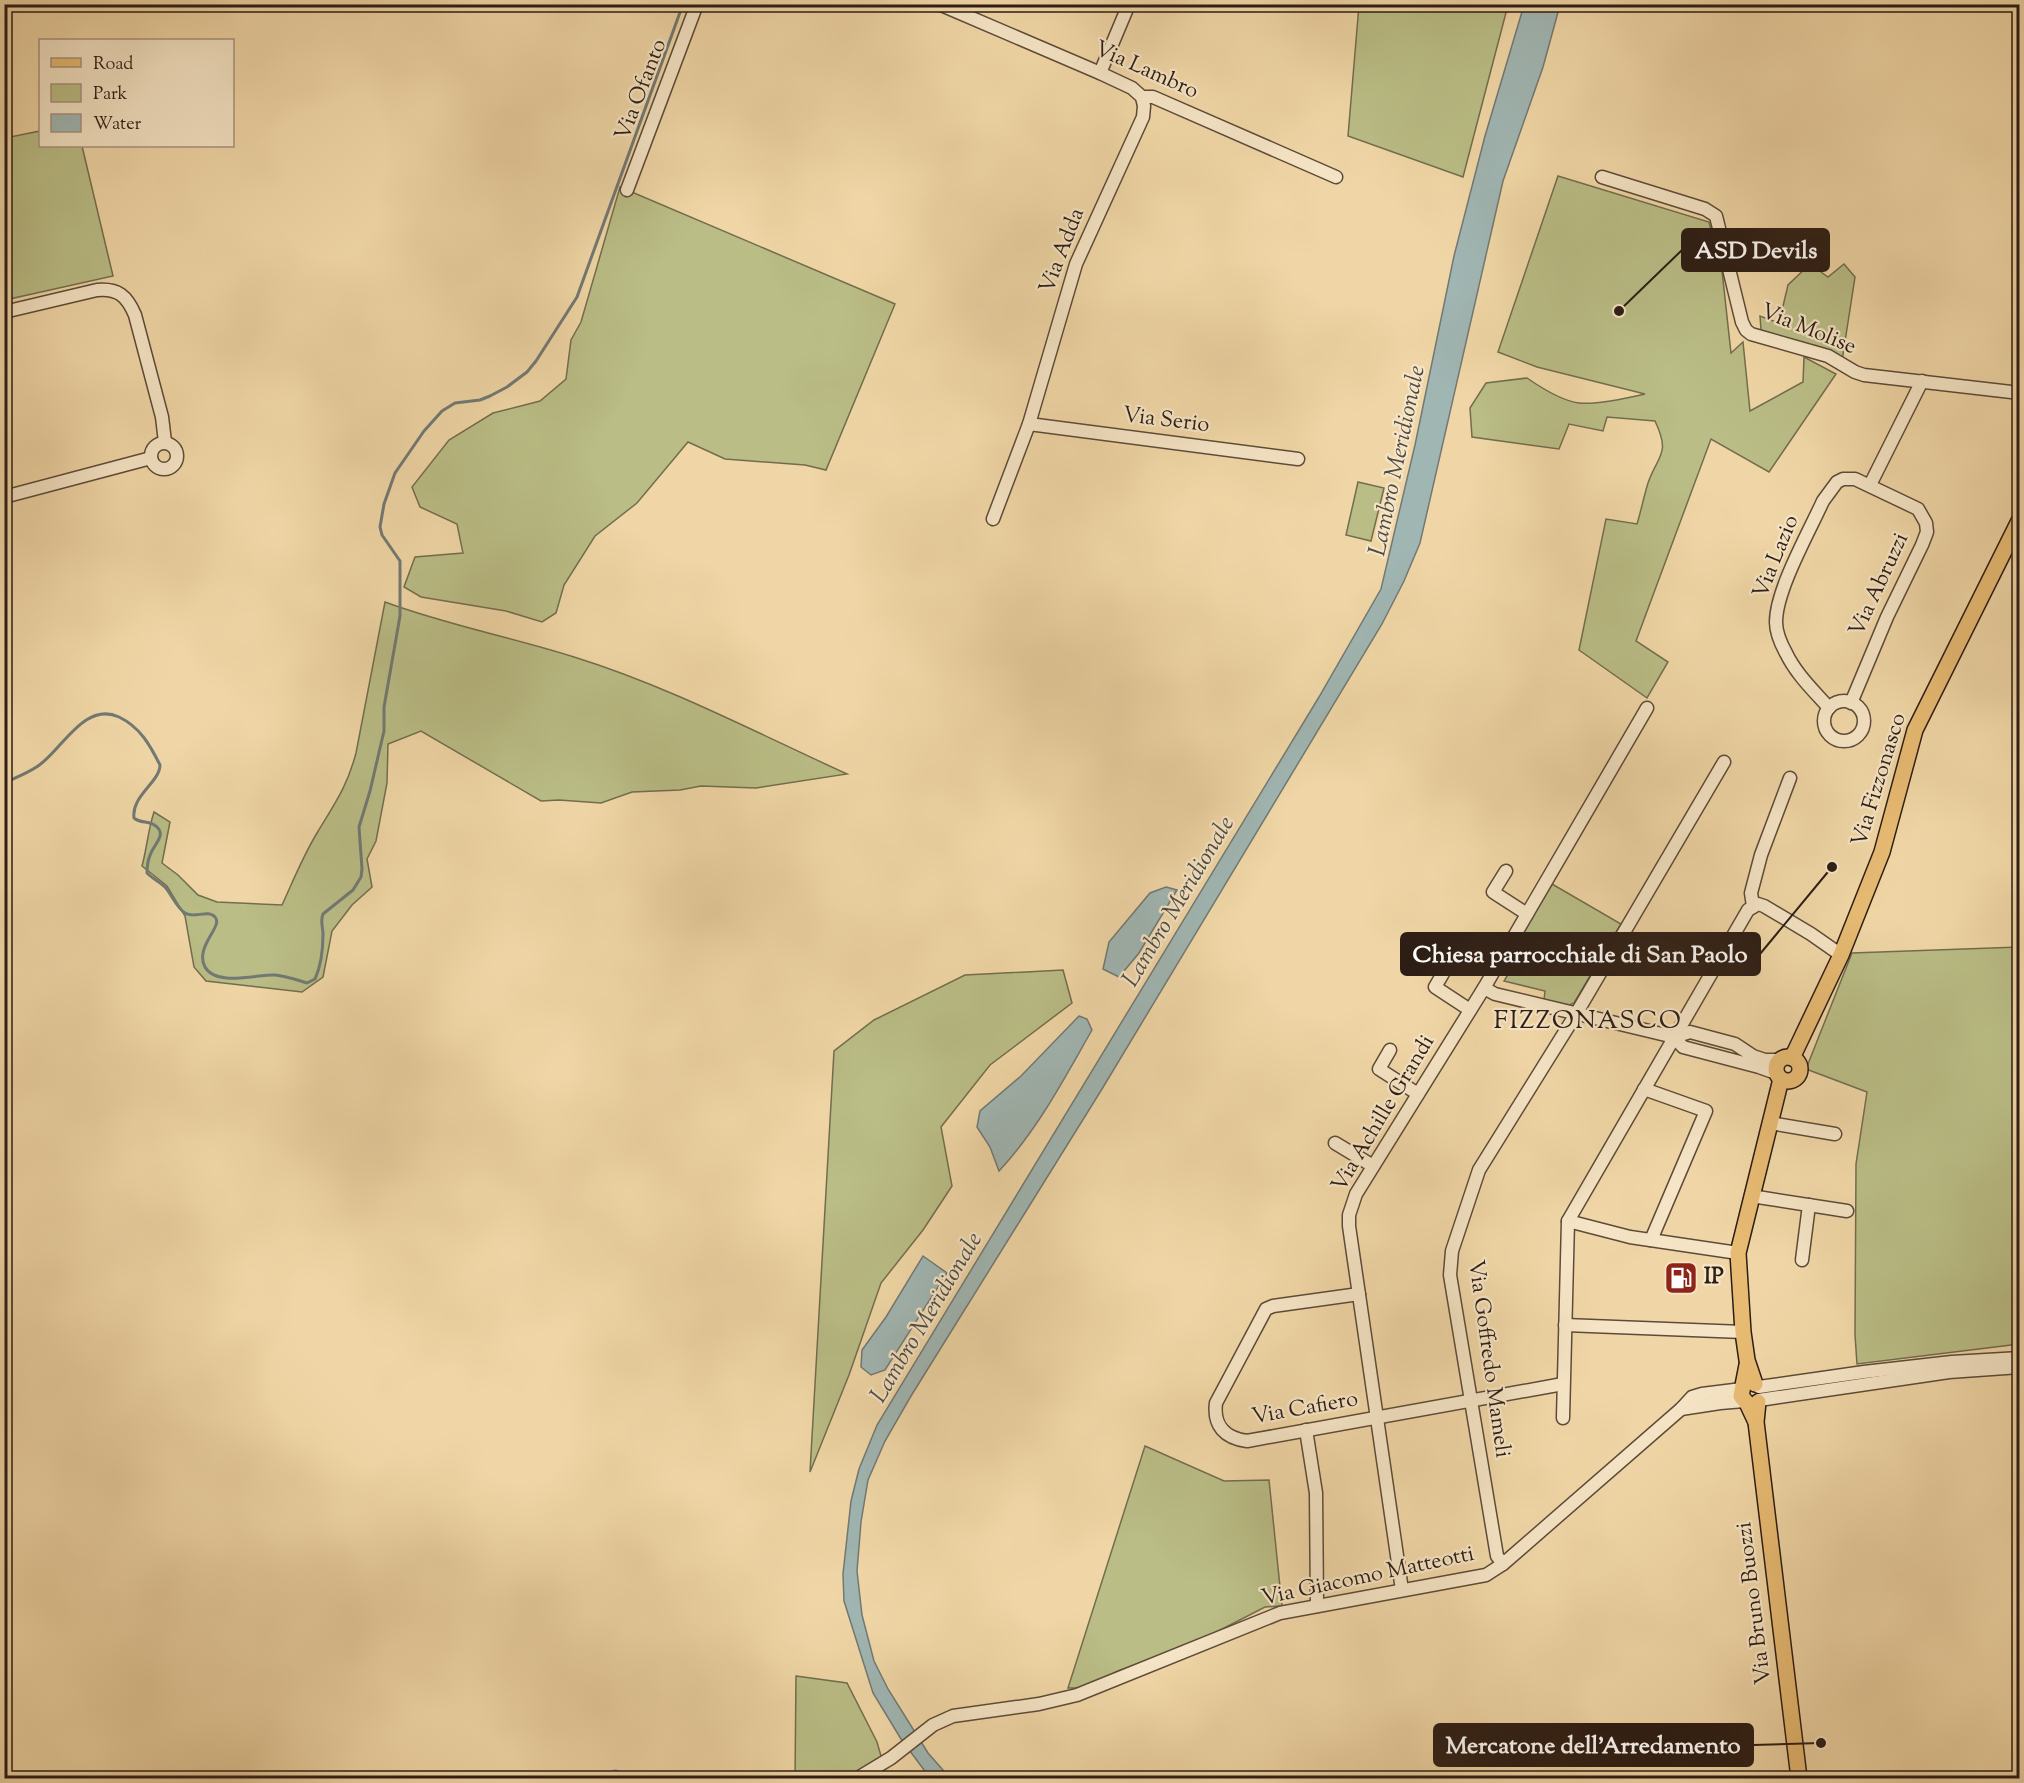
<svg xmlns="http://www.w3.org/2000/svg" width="2024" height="1783" font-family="'Sorts Mill Goudy',serif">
<rect width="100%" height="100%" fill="#f0d6a6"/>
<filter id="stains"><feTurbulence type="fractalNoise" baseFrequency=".00333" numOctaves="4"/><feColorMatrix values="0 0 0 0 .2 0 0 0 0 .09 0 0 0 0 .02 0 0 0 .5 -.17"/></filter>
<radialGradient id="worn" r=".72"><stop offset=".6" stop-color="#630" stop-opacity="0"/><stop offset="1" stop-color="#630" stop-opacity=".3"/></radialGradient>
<!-- green -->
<g fill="#babd86" stroke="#736d4e" stroke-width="1.5">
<polygon points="1359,5 1508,5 1463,177 1348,136"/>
<polygon points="40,131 40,146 82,146 113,276 5,300 5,138"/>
<path d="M 1558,176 L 1709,222 L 1722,271 L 1731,353 L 1743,342 L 1750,411 L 1803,382 L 1804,357 L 1836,374 L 1769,472 L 1711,439 L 1636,641 L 1668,662 L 1647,698 L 1579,650 L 1606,519 L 1637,524 C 1641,511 1644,496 1648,483 C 1658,454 1671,455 1655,421 L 1607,417 L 1603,431 L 1569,424 L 1559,449 L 1472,437 L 1470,408 L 1486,383 L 1527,378 C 1540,387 1563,401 1579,403 C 1596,405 1628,398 1645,394 L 1537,367 L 1498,352 Z"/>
<polygon points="620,187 895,304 826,470 805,465 725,459 688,442 637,503 595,536 564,585 556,613 542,622 506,611 421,597 404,587 415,557 463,553 457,524 420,507 412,487 449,440 493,413 540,401 566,379 571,340 581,322"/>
<polygon points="1810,264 1828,277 1844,264 1855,277 1842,361 1761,330 1760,316 1779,323 1788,285"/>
<polygon points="1358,482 1384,488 1371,541 1346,535"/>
<path d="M 385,602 C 447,625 511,637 574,657 C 668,686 757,733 847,774 L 756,788 L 701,786 L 680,790 L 632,792 L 601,803 L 559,800 L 541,801 L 421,731 L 388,744 L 387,783 L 376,841 L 367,859 L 372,887 L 352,905 L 332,931 L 323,977 L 302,992 L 206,981 L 194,967 L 185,916 L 167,886 L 142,866 C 147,848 148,830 154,812 L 170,822 L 162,863 L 178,875 L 198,895 L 217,902 L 282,905 C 293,881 303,856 317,833 C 335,803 347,787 356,753 Z"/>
<polygon points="1552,884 1621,924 1574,1003 1569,1005 1544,1000 1545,991 1504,981 1528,941 1521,935"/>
<polygon points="2019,947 2019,1344 1857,1364 1855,1335 1856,1164 1867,1092 1806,1069 1852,953"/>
<polygon points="1063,970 1072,1003 990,1065 941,1127 952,1186 923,1230 881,1283 849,1375 810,1472 834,1051 874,1020 965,975"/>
<polygon points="1145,1446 1224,1481 1269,1480 1282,1606 1265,1607 1193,1644 1118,1671 1083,1688 1068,1688"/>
<polygon points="796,1676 847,1683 877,1742 881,1756 878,1764 851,1778 795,1778"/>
</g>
<!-- water -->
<g fill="#a0b6b3" stroke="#727974" stroke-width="1.5">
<polygon points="1524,5 1560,5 1543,67 1503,181 1420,543 1404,581 1382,624 1102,1089 911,1396 885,1441 868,1480 861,1522 857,1571 862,1615 874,1661 888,1689 928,1753 950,1778 930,1778 901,1739 873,1693 844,1601 843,1574 851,1501 859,1469 877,1425 1319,697 1381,589 1415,445 1454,256 1485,136"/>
<polygon points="1166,887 1177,890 1139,953 1119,977 1103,969 1109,942 1150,893"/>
<path d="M 1079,1016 L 1087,1019 L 1092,1030 C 1064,1079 1038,1129 999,1171 L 990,1147 L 977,1127 L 980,1111 L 1021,1076 Z"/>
<polygon points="923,1256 947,1273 885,1370 871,1375 861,1367 862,1350 886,1317"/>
</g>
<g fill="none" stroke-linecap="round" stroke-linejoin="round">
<!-- stream -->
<path stroke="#727974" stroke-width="3" d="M 4,783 C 15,778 28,773 38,766 C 62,750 84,701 119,717 C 140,727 150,745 160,765 C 160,782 131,796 134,818 C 141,824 150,820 157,827 C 166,835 154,845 151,853 C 148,859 147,866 147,873 C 153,879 160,882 165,887 C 172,895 176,907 185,913 C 194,919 208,909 215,917 C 224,926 194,947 205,967 C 216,987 258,974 275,975 C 286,976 297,980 307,983 L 315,979 C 321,966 323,949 323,934 C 323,927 320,921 323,914 L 353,890 L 361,877 L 362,869 L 359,827 L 370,791 L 384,731 L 384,707 L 400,616 L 400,561 L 382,535 L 380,527 L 384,504 L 395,473 L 424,431 L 442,411 L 455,403 L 480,400 L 490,396 L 507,387 L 527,372 L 536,361 L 577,297 L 683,4"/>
<!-- canal -->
<polyline stroke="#a0b6b3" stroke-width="10" points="615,1778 615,1774"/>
<defs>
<g id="minor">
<polyline points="939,4 1100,73 1132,88 1142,97 1153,97 1336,177"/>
<polyline points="1100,73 1129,4"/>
<polyline points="1602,177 1705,209 1716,216 1742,322 1746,330 1751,334 1828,356 1855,372 1864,375 2020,393"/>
<polyline points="627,190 697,4"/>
<path d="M 4,312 L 97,290 C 118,288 127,296 135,315 L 162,417 L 165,442"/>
<polyline points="1029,424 1298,459"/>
<circle cx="164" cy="456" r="13"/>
<polyline points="1870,485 1922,381"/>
<polyline points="4,497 151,458"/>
<polyline points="993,519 1029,424 1076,264 1143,117 1144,106 1142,97"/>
<circle cx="1844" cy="721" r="20"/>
<path d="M 1829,708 C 1814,691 1796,674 1786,653 C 1781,644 1776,633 1776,622 C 1776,590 1809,532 1823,501 L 1837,482 L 1843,479 L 1855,479 L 1918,509 L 1926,523 L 1927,532 L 1922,545 L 1887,617 L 1851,703"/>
<polyline points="1506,871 1493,892 1527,914"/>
<polyline points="1753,906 1751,893 1761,855 1790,778"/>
<polyline points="1452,958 1435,987 1470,1010"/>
<polyline points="1484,988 1495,994 1674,1037"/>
<polyline points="1390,1050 1379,1069 1418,1094"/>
<polyline points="1776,1073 1759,1067 1683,1047 1674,1037 1690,1032 1735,1044 1753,1056 1765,1060 1780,1060"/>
<polyline points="1644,1089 1706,1111 1651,1240"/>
<polyline points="1770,1123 1835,1134"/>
<polyline points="1335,1143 1373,1166"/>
<polyline points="1751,1196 1847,1211"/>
<polyline points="1568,1221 1630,1237 1738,1253"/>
<polyline points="1802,1260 1809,1205"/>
<path d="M 1359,1294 L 1273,1306 L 1266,1309 L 1216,1403 C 1213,1426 1225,1438 1247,1441 L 1563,1384"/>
<polyline points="1565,1325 1743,1332"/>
<polyline points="1759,1387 1864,1372 1952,1362 2020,1358"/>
<polyline points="1759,1400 1949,1372 2020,1367"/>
<polyline points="1681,1409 1720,1403 1744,1401"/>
<polyline points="1563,1418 1568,1221 1748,910 1758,904 1764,906 1811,934 1841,955"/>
<polyline points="1306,1430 1316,1493 1317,1606"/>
<polyline points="1503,1564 1497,1556 1450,1275 1452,1251 1479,1170 1576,1014 1724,762"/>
<polyline points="1402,1590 1349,1226 1349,1215 1356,1194 1484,988 1647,708"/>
<polyline points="858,1778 891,1758 933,1725 953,1716 1039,1704 1077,1695 1280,1613 1486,1575 1503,1564 1681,1409 1692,1397 1702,1394 1742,1389"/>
</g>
<g id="major">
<circle cx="1788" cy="1069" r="12"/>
<polyline points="1792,1058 1841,955 1882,852 1915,730 2020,519"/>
<polyline points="1747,1365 1741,1396 1747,1403 1755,1420"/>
<polyline points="1755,1384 1747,1360 1743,1332 1738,1253 1781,1079"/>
<polyline points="1758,1402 1756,1422 1799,1778"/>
</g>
</defs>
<!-- minor casing -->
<use href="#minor" stroke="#5d4b39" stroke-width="15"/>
<!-- major casing -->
<use href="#major" stroke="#2c1d15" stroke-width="18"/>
<!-- minor -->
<use href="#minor" stroke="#f5e4c5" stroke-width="12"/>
<!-- major -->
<use href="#major" stroke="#e8bb73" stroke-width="15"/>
</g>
<!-- icons -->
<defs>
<symbol id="fuel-square" viewBox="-11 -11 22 22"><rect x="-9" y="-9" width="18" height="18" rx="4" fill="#8f2418" stroke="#f5e4c5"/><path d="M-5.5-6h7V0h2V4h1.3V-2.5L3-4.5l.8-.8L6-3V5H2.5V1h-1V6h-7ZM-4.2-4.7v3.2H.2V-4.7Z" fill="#fff"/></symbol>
</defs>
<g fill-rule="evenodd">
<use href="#fuel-square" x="1662" y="1259" width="38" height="38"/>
</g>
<g text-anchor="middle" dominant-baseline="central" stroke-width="4.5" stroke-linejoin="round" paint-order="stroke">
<!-- street labels -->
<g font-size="22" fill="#2c1d15" stroke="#f5e4c5">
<text transform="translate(1146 71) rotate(24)">Via Lambro</text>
<text transform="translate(642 90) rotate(-69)">Via Ofanto</text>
<text transform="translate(1063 251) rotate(-69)">Via Adda</text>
<text transform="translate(1808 330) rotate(22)">Via Molise</text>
<text transform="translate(1166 421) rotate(7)">Via Serio</text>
<text transform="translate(1777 557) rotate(-68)">Via Lazio</text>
<text transform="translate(1880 585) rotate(-65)">Via Abruzzi</text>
<text transform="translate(1880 780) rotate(-73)">Via Fizzonasco</text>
<text transform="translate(1384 1114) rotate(-59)">Via Achille Grandi</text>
<text transform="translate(1488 1359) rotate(82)">Via Goffredo Mameli</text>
<text transform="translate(1305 1409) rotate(-10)">Via Cafiero</text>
<text transform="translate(1368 1577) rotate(-12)">Via Giacomo Matteotti</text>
<text transform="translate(1755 1603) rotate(-97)">Via Bruno Buozzi</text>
</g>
<!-- poi labels -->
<g font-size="22" font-weight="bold" fill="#2c1d15" stroke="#f5e4c5" text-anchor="start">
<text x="1704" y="1278">IP</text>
</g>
<!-- water labels -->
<g font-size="24" font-style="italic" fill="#4f4b44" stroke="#f5e4c5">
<text transform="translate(1398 461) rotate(-78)">Lambro Meridionale</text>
<text transform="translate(1179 902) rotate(-59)">Lambro Meridionale</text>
<text transform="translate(927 1318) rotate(-59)">Lambro Meridionale</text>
</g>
<!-- quarter labels -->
<g font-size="26" letter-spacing="1.5" fill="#2c1d15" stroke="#f5e4c5">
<text x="1588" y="1021">FIZZONASCO</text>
</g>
</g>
<!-- callouts -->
<path fill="none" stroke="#2c1d15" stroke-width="2" d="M1619 311L1682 250M1832 867L1760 954M1821 1743L1753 1745"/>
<g fill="#2c1d15" stroke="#f5e4c5" stroke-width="2">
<circle cx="1619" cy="311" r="6"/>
<circle cx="1832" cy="867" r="6"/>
<circle cx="1821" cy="1743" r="6"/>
</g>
<g fill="#2c1d15" stroke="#2c1d15" stroke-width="2">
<rect x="1682" y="229" width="147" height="42" rx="6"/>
<rect x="1401" y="933" width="359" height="42" rx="6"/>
<rect x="1434" y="1724" width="319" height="42" rx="6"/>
</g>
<g font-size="24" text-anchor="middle" font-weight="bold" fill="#fff">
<text x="1756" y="258">ASD Devils</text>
<text x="1580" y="962">Chiesa parrocchiale di San Paolo</text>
<text x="1593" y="1753">Mercatone dell'Arredamento</text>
</g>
<!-- margin -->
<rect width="2024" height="1783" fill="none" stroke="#f0d6a6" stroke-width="24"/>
<rect x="6" y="6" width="2012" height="1771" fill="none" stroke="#2c1d15" stroke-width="3"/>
<rect x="12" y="12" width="2000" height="1759" fill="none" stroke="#2c1d15" stroke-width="1.5"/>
<!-- legend -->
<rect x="39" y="39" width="195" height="108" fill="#f5e4c5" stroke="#a5947f" stroke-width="1.5"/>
<rect x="51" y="58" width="30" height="9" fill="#e8bb73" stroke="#a5947f" stroke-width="1.5"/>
<text x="93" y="69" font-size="18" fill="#2c1d15">Road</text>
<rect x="51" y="84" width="30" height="18" fill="#babd86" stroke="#a5947f" stroke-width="1.5"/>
<text x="93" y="99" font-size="18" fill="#2c1d15">Park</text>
<rect x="51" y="114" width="30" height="18" fill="#a0b6b3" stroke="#a5947f" stroke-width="1.5"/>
<text x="93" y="129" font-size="18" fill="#2c1d15">Water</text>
<rect width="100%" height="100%" filter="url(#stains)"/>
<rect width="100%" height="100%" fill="url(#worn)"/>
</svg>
